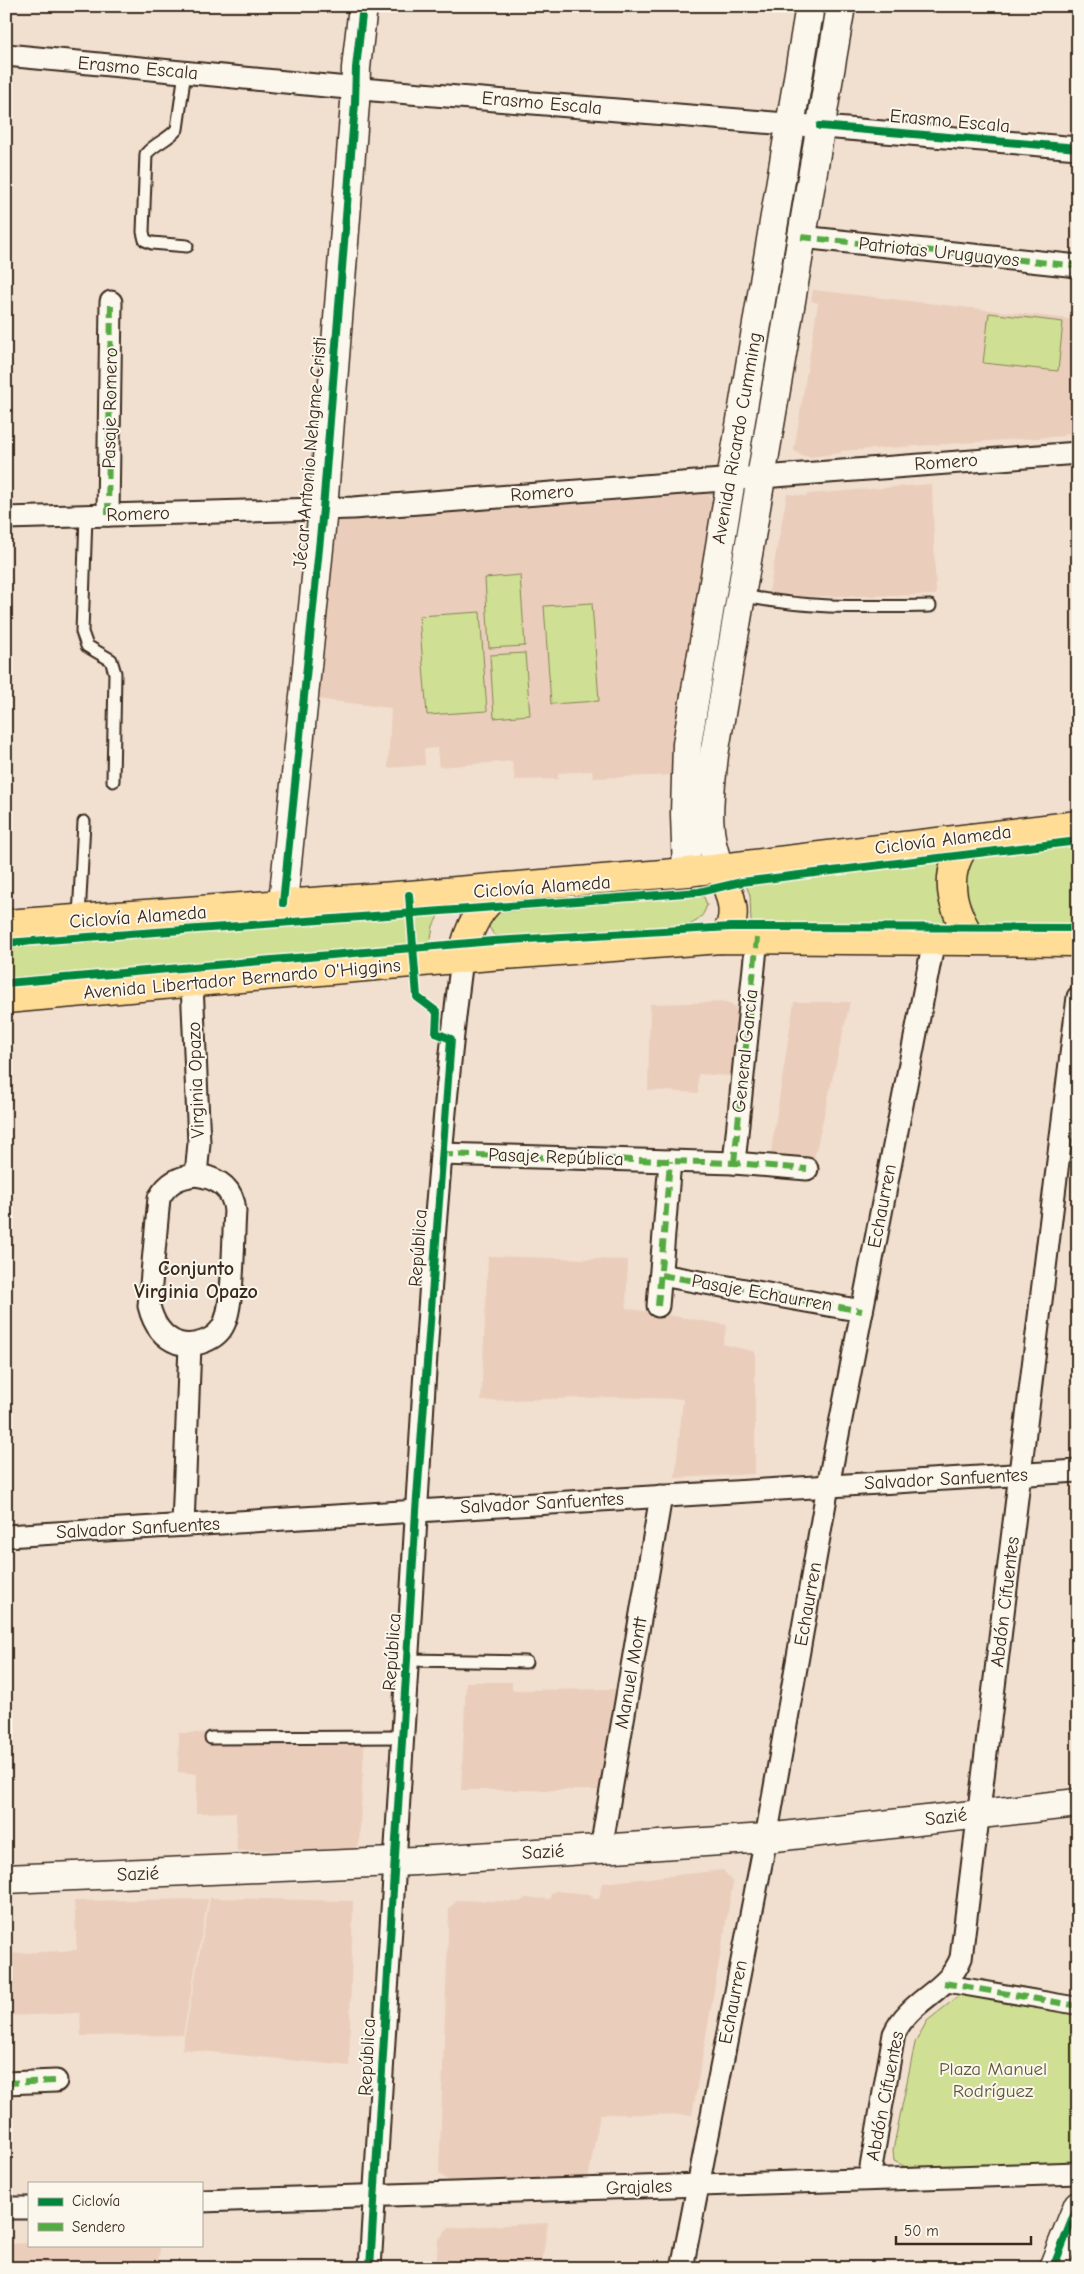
<svg xmlns="http://www.w3.org/2000/svg" width="1084" height="2274" font-family="'Comic Neue',sans-serif">
<rect width="100%" height="100%" fill="#f1dfcf"/>
<filter id="ink" filterUnits="userSpaceOnUse"><feTurbulence type="fractalNoise" baseFrequency=".02" numOctaves="2"/><feDisplacementMap in="SourceGraphic" scale="10" xChannelSelector="R" yChannelSelector="G"/><feConvolveMatrix kernelMatrix="1 2 1 2 8 2 1 2 1" color-interpolation-filters="sRGB"/></filter>
<g filter="url(#ink)">
<!-- built -->
<g fill="#eacebb">
<polygon points="813,290 1078,320 1078,433 1065,434 1065,436 841,451 841,453 810,457 800,455 794,450 818,303 811,301"/>
<polygon points="932,484 936,595 768,597 787,494 806,496 808,494"/>
<polygon points="708,494 717,503 676,775 593,778 592,771 558,773 558,779 515,780 512,761 439,767 437,748 424,749 425,765 388,768 391,708 316,699 332,527 338,521"/>
<polygon points="726,1002 735,1007 738,1015 731,1076 698,1074 698,1093 648,1090 650,1004"/>
<polygon points="794,1002 850,1002 814,1159 770,1158"/>
<polygon points="488,1256 628,1260 626,1308 727,1325 723,1344 755,1352 755,1474 675,1478 683,1399 614,1397 481,1401"/>
<polygon points="466,1682 512,1682 512,1690 624,1689 605,1790 461,1790"/>
<polygon points="365,1732 359,1844 355,1849 237,1851 236,1812 196,1813 197,1774 178,1772 179,1733"/>
<polygon points="723,1870 733,1883 692,2115 600,2114 588,2179 451,2183 439,2173 449,1909 457,1900 520,1902 525,1898 550,1899 551,1894 555,1891 590,1894 594,1899 599,1899 602,1883"/>
<polygon points="210,1898 353,1901 349,2066 182,2049"/>
<polygon points="208,1899 183,2035 81,2036 80,2013 6,2016 6,1954 77,1950 74,1901"/>
<polygon points="548,2223 541,2268 436,2268 438,2240 449,2228"/>
<polygon points="29,2243 29,2245 161,2245 156,2268 6,2268 6,2244"/>
</g>
<!-- green -->
<g fill="#cfdf93" stroke="#858458">
<polygon points="989,313 1063,322 1058,371 983,363"/>
<polygon points="520,575 525,646 489,648 485,578"/>
<polygon points="592,603 599,701 551,704 544,606"/>
<polygon points="480,612 487,711 427,715 419,616"/>
<polygon points="525,653 530,715 494,718 490,655"/>
<polygon points="1078,845 1078,924 751,923 750,895 746,885 911,863"/>
<path d="M 699,896 L 704,897 L 707,905 C 702,920 695,924 679,927 L 501,936 L 494,935 L 488,925 L 489,919 L 498,912 Z"/>
<polygon points="439,914 433,926 430,944 6,978 6,946"/>
<polygon points="980,1979 1078,1997 1078,2163 908,2168 894,2161 893,2150 915,2043 927,2021"/>
</g>
<g fill="none" stroke-linecap="round" stroke-linejoin="round">
<defs>
<g id="service">
<path d="M 185,72 L 177,129 C 168,140 155,143 146,154 L 143,232 L 145,240 L 152,243 L 187,246"/>
<polyline points="86,516 82,632 87,646 111,660 115,673 113,781"/>
<path d="M 740,595 C 803,609 866,607 930,606"/>
<polyline points="79,917 84,822"/>
<polyline points="408,1660 526,1662"/>
<polyline points="211,1738 403,1737"/>
</g>
<polyline id="pedestrian" points="944,1983 1078,2006"/>
<g id="minor">
<polyline points="6,55 337,87 1078,148"/>
<polyline points="801,237 1078,266"/>
<polyline points="108,515 111,302"/>
<polyline points="6,518 353,508 1078,453"/>
<polyline points="192,984 199,1143 196,1175"/>
<polyline points="441,1154 734,1163 807,1169"/>
<polyline points="734,1163 757,938"/>
<path d="M 196,1175 C 218,1178 233,1188 235,1211 C 233,1237 234,1304 224,1324 C 217,1340 194,1348 178,1343 C 161,1337 153,1322 149,1306 L 159,1198 C 168,1182 179,1177 196,1175 Z"/>
<polyline points="661,1275 862,1311"/>
<polyline points="658,1306 670,1161"/>
<polyline points="183,1525 190,1345"/>
<polyline points="6,1536 1078,1471"/>
<polyline points="601,1849 661,1496"/>
<polyline points="6,2083 56,2081"/>
<path d="M 869,2179 L 894,2034 C 910,1999 948,1992 961,1958 L 1078,997"/>
<polyline points="201,2201 1078,2173"/>
<polyline points="6,2208 29,2208"/>
<path d="M 370,2268 C 384,2035 399,1803 413,1570 C 425,1366 436,1161 462,959"/>
<polyline points="682,2268 766,1838 828,1486 934,940"/>
</g>
<g id="tertiary">
<polyline points="283,903 323,509 355,103 356,68 363,6"/>
<polyline points="6,1879 416,1861 766,1838 1078,1803"/>
</g>
<g id="secondary">
<path d="M 720,868 C 703,831 710,794 714,755 L 841,6"/>
<polyline points="687,872 685,814 687,744 810,6"/>
<polyline points="1053,2268 1078,2205"/>
</g>
<g id="primary">
<path d="M 971,838 C 941,871 950,907 973,941"/>
<path d="M 720,868 C 729,892 743,919 721,939"/>
<polyline points="6,924 409,895 687,872 1078,825"/>
<path d="M 462,959 C 468,927 480,905 506,887"/>
<polyline points="6,999 490,956 721,939 1078,942"/>
</g>
</defs>
<!-- service casing -->
<use href="#service" stroke="#3b2a1e" stroke-width="15"/>
<!-- pedestrian casing -->
<use href="#pedestrian" stroke="#3b2a1e" stroke-width="20"/>
<!-- minor casing -->
<use href="#minor" stroke="#3b2a1e" stroke-width="25"/>
<!-- tertiary casing -->
<use href="#tertiary" stroke="#3b2a1e" stroke-width="31"/>
<!-- secondary casing -->
<use href="#secondary" stroke="#3b2a1e" stroke-width="31"/>
<!-- primary casing -->
<use href="#primary" stroke="#3b2a1e" stroke-width="31"/>
<!-- service -->
<use href="#service" stroke="#fbf7ec" stroke-width="11"/>
<!-- pedestrian -->
<use href="#pedestrian" stroke="#fbf7ec" stroke-width="16"/>
<!-- minor -->
<use href="#minor" stroke="#fbf7ec" stroke-width="21"/>
<!-- tertiary -->
<use href="#tertiary" stroke="#fbf7ec" stroke-width="28"/>
<!-- secondary -->
<use href="#secondary" stroke="#fbf7ec" stroke-width="28"/>
<!-- primary -->
<use href="#primary" stroke="#ffdd96" stroke-width="28"/>
<!-- quiet -->
<g stroke="#55ab43" stroke-width="6" stroke-dasharray="12 6" stroke-linecap="butt">
<polyline points="801,237 1078,266"/>
<polyline points="108,515 111,302"/>
<polyline points="441,1154 734,1163 807,1169"/>
<polyline points="734,1163 757,938"/>
<polyline points="661,1275 862,1311"/>
<polyline points="658,1306 670,1161"/>
<polyline points="944,1983 1078,2006"/>
<polyline points="6,2083 56,2081"/>
</g>
<defs>
<g id="cycleway">
<polyline points="820,126 1078,148"/>
<polyline points="283,903 323,509 355,103 356,68 363,6"/>
<polyline points="6,943 699,892 742,882 1078,841"/>
<polyline points="6,983 493,941 731,927 1078,928"/>
<polyline points="370,2268 416,1511 451,1039 436,1033 437,1012 417,997 409,895"/>
<polyline points="1053,2268 1078,2205"/>
</g>
</defs>
<!-- cycleway casing -->
<use href="#cycleway" stroke="#fbf7ec" stroke-width="11"/>
<!-- cycleway -->
<use href="#cycleway" stroke="#00873e" stroke-width="8"/>
</g>
</g>
<g text-anchor="middle" dominant-baseline="central" stroke-width="4" stroke-linejoin="round" paint-order="stroke">
<!-- street labels -->
<g font-size="19" fill="#3b2a1e" stroke="#fbf7ec">
<text transform="translate(138 68) rotate(5)">Erasmo Escala</text>
<text transform="translate(542 103) rotate(5)">Erasmo Escala</text>
<text transform="translate(950 121) rotate(5)">Erasmo Escala</text>
<text transform="translate(939 252) rotate(6)">Patriotas Uruguayos</text>
<text transform="translate(110 408) rotate(-89)">Pasaje Romero</text>
<text transform="translate(737 438) rotate(-80)">Avenida Ricardo Cumming</text>
<text transform="translate(310 453) rotate(-85)">Jécar Antonio Nehgme Cristi</text>
<text transform="translate(946 462) rotate(-4)">Romero</text>
<text transform="translate(542 493) rotate(-4)">Romero</text>
<text transform="translate(138 514) rotate(-2)">Romero</text>
<text transform="translate(943 840) rotate(-7)">Ciclovía Alameda</text>
<text transform="translate(542 887) rotate(-4)">Ciclovía Alameda</text>
<text transform="translate(138 917) rotate(-4)">Ciclovía Alameda</text>
<text transform="translate(242 979) rotate(-5)">Avenida Libertador Bernardo O'Higgins</text>
<text transform="translate(745 1051) rotate(-84)">General García</text>
<text transform="translate(196 1080) rotate(-92)">Virginia Opazo</text>
<text transform="translate(556 1157) rotate(2)">Pasaje República</text>
<text transform="translate(882 1206) rotate(-79)">Echaurren</text>
<text transform="translate(418 1248) rotate(-86)">República</text>
<text transform="translate(762 1293) rotate(10)">Pasaje Echaurren</text>
<text transform="translate(946 1479) rotate(-3)">Salvador Sanfuentes</text>
<text transform="translate(542 1503) rotate(-3)">Salvador Sanfuentes</text>
<text transform="translate(138 1528) rotate(-3)">Salvador Sanfuentes</text>
<text transform="translate(1005 1602) rotate(-83)">Abdón Cifuentes</text>
<text transform="translate(808 1604) rotate(-80)">Echaurren</text>
<text transform="translate(392 1652) rotate(-86)">República</text>
<text transform="translate(631 1673) rotate(-80)">Manuel Montt</text>
<text transform="translate(946 1817) rotate(-7)">Sazié</text>
<text transform="translate(543 1852) rotate(-3)">Sazié</text>
<text transform="translate(138 1874) rotate(-2)">Sazié</text>
<text transform="translate(733 2002) rotate(-79)">Echaurren</text>
<text transform="translate(367 2057) rotate(-87)">República</text>
<text transform="translate(885 2096) rotate(-79)">Abdón Cifuentes</text>
<text transform="translate(639 2187) rotate(-2)">Grajales</text>
</g>
<!-- park labels -->
<g font-size="19" fill="#60573b" stroke="#fbf7ec">
<text x="993" y="2069">Plaza Manuel<tspan x="993" dy="22">Rodríguez</tspan></text>
</g>
<!-- neighbourhood labels -->
<g font-size="20" font-weight="bold" fill="#3b2a1e" stroke="#fbf7ec">
<text x="196" y="1268">Conjunto<tspan x="196" dy="23">Virginia Opazo</tspan></text>
</g>
</g>
<!-- margin -->
<rect width="1084" height="2274" fill="none" stroke="#fbf7ec" stroke-width="25"/>
<rect x="12" y="12" width="1059" height="2249" fill="none" stroke="#3b2a1e" stroke-width="2" filter="url(#ink)"/>
<!-- legend -->
<rect x="28" y="2182" width="175" height="65" fill="#fbf7ec" stroke="#aea59a"/>
<rect x="38" y="2198" width="25" height="8" fill="#00873e" stroke="#aea59a"/>
<text x="72" y="2206" font-size="15" fill="#3b2a1e">Ciclovía</text>
<rect x="38" y="2223" width="25" height="8" fill="#55ab43" stroke="#aea59a"/>
<text x="72" y="2232" font-size="15" fill="#3b2a1e">Sendero</text>
<!-- scale -->
<path d="M896 2236v8h135v-8" fill="none" stroke="#3b2a1e" stroke-width="2.5"/>
<text x="904" y="2236" font-size="15" fill="#3b2a1e" stroke="#fbf7ec" stroke-width="4" paint-order="stroke">50 m</text>
</svg>
